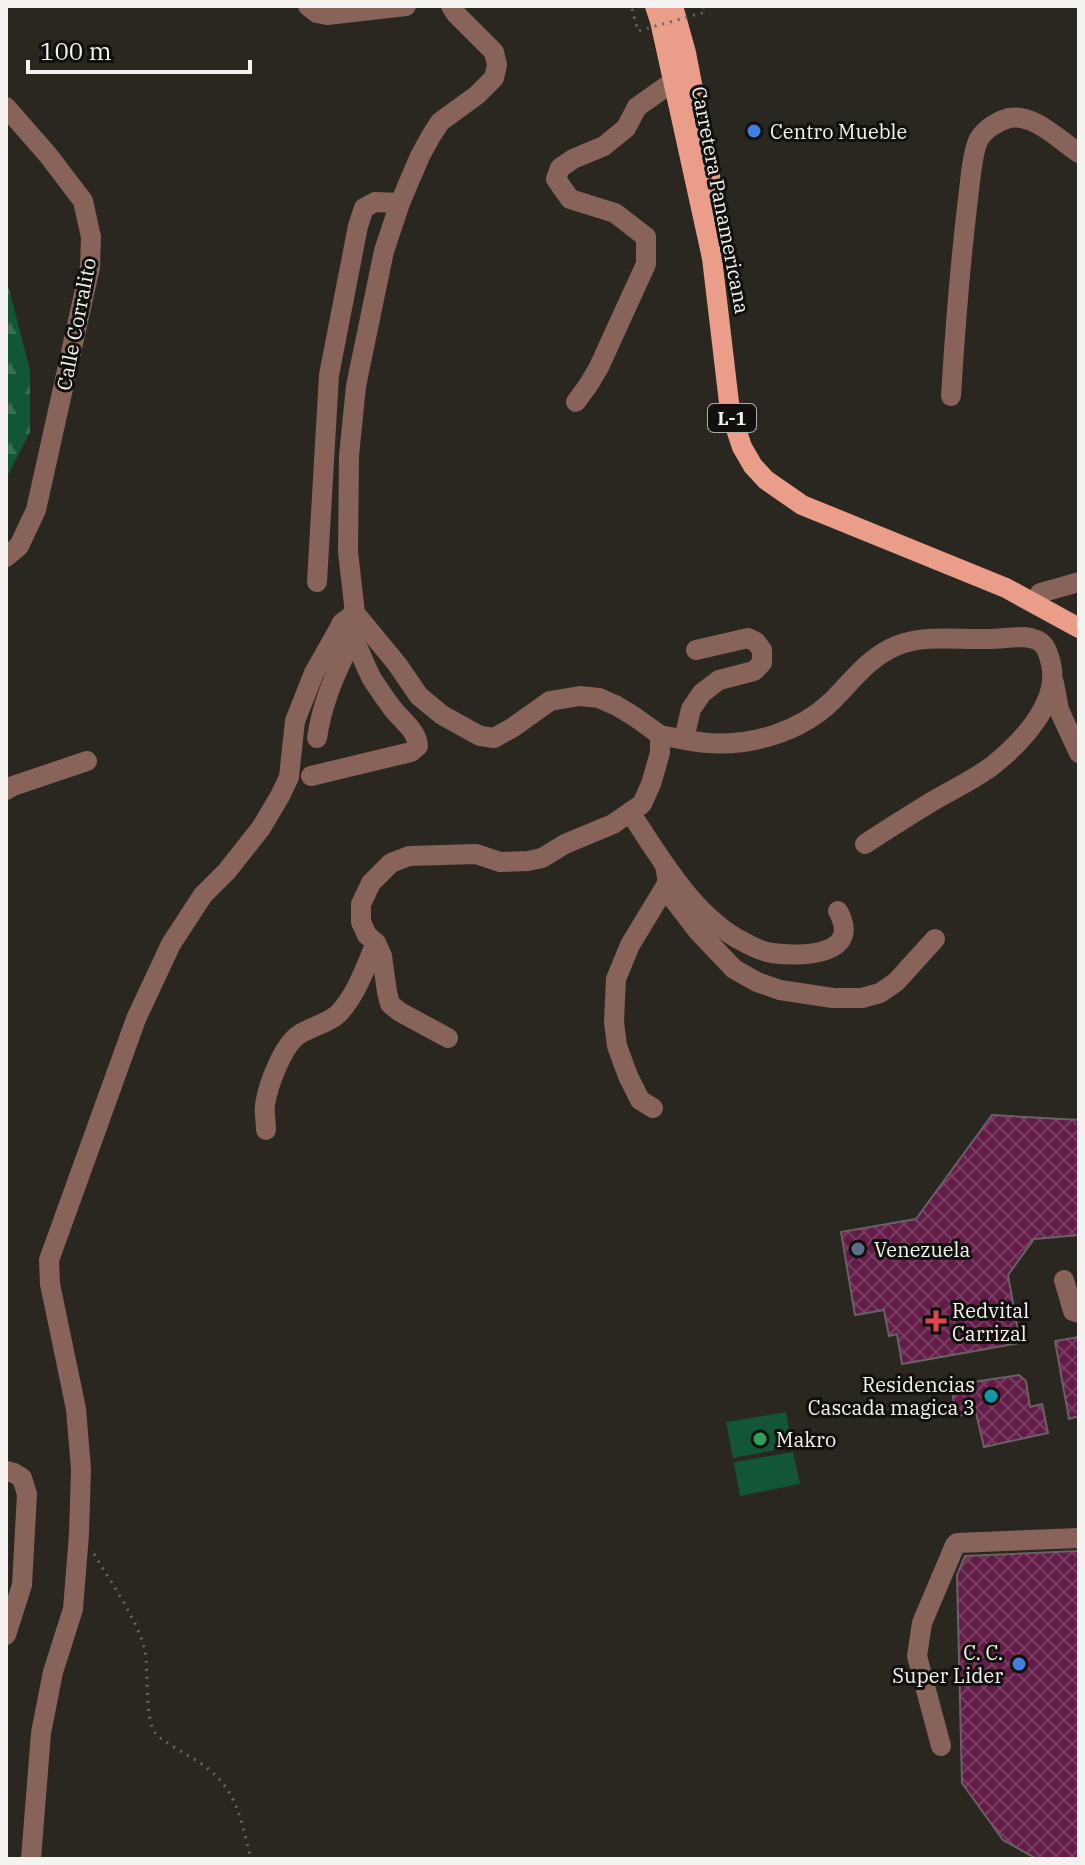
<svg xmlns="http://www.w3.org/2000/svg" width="1085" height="1865" font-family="'IBM Plex Serif',serif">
<defs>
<pattern id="forest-firs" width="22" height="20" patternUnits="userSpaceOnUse" patternTransform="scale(2)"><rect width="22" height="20" fill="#135637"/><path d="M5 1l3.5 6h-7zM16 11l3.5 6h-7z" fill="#366f54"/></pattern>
<pattern id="building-cross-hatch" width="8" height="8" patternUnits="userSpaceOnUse" patternTransform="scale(2)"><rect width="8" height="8" fill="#631c47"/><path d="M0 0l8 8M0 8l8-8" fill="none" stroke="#7a3d62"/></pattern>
</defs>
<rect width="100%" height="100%" fill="#292720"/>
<!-- forest -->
<polygon fill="url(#forest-firs)" points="6,286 9,289 30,370 30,432 6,479"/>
<!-- green -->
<g fill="#135637">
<polygon points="786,1412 792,1447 733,1458 726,1422"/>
<polygon points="793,1452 800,1484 740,1496 734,1462"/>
</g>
<!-- building -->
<g fill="url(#building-cross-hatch)" stroke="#6a6165" stroke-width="2">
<polygon points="992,1115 1079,1120 1079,1235 1034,1239 1008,1275 1020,1343 902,1364 897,1334 889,1336 884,1310 855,1315 841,1232 916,1219"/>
<polygon points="1079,1337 1079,1416 1069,1419 1055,1341"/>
<polygon points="1019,1375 1026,1381 1030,1407 1042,1404 1048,1433 984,1447 976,1413 955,1416 952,1385"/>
<polygon points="1079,1551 1079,1859 1037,1859 1003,1840 962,1783 957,1575 965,1556"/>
</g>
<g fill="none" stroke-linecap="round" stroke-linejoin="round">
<!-- path -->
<path stroke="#686660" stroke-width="3" stroke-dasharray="2 6" stroke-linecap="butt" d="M 94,1554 C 110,1581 138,1620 145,1651 C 149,1672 144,1720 156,1734 C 163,1742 188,1755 197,1761 C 237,1786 240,1817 251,1859"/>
<!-- minor -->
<g stroke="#886359" stroke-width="20">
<polyline points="308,6 317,13 327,15 406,6"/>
<polyline points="6,107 48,155 83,201 91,237 90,267 36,510 19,546 6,557"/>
<path d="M 951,396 C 955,330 960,265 968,199 C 970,184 972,152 979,139 C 985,129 998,121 1009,118 C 1034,113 1060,141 1079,153"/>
<polyline points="576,402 589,384 599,367 646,264 646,237 615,213 570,199 556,179 560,168 573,159 604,146 626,128 637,107 674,81"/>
<polyline points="317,582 329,375 358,226 364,208 375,202 400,203"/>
<polyline points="1040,593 1079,582"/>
<polyline points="1054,683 1059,710 1079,753"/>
<path d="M 660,735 C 676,738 692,742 708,743 C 752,746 800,732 832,701 C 853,680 868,658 896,646 C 924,634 958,640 987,639 C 1000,639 1011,637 1024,637 C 1043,639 1047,646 1051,664 C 1060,703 1020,744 992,766 C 972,781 949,791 928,804 C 907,817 886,830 865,844"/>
<path d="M 317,738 C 322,703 336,670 353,639"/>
<polyline points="684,739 691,709 702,693 719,680 754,671 762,663 762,650 756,642 748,638 696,650"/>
<path d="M 311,776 L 411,752 L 418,746 C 417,729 399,719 390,705 C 384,697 378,688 372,679 C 362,660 357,639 342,623"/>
<polyline points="6,790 13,786 87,761"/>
<path d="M 630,812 C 659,856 691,912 738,939 C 747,944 761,952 772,953 C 801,957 863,956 838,911"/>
<polyline points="665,865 670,895 697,930 734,969 757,982 780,990 833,998 862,998 880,993 896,982 935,939"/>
<polyline points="448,1038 400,1012 390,1004 387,992 382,956 376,943 367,935 361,922 361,904 371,883 391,863 409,856 476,854 500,862 528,861 542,858 565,844 613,824 642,804 651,784 660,753 660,735 635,717 617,706 599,698 580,696 550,701 512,728 494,738 480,736 442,715 419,696 397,664 355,613 348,552 349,456 356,386 384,251 400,203 420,156 431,136 440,122 477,95 494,78 497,65 494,52 456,14 451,6"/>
<polyline points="653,1108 640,1100 628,1076 617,1046 614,1022 616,979 630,945 667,884"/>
<path d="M 266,1130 C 266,1122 264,1113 265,1105 C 268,1085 283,1044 300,1034 C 312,1026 327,1024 338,1014 C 356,996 366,966 376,943"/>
<polyline points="1064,1280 1073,1311 1079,1313"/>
<polyline points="6,1471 14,1473 22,1478 27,1494 22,1585 6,1635"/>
<polyline points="941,1746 917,1656 922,1623 955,1545 957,1543 1079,1538"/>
<polyline points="31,1859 41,1733 53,1672 73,1609 79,1534 81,1469 76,1409 50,1284 49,1260 136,1019 171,944 203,895 227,871 261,828 280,796 289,777 295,721 314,673 331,643 342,623 355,613"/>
</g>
<!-- major -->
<g stroke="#ea9e89" stroke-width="20">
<polyline points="655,6 660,21 712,258 730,411 742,447 753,466 766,480 802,505 1006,588 1079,628"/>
<polyline points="673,6 686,53 719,223"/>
</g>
<!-- path-bridge -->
<polyline stroke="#686660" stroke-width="3" stroke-dasharray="2 6" stroke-linecap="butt" points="632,9 638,31 705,12 703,6"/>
</g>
<!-- markers -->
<g fill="#3f7fe0" stroke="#11100d" stroke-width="3">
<circle cx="754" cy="131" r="8"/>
<circle cx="1019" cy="1664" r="8"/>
</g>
<circle fill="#5c6f8a" stroke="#11100d" stroke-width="3" cx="858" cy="1249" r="8"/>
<path fill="#e0444e" stroke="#11100d" stroke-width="3" d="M932 1309h8v8h8v8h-8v8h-8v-8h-8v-8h8z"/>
<circle fill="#0f9aa8" stroke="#11100d" stroke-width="3" cx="991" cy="1396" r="8"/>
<circle fill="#2e9e5b" stroke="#11100d" stroke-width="3" cx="760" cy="1439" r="8"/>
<g text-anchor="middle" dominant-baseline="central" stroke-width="6" stroke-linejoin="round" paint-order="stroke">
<!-- shield labels -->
<rect fill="#11100d" stroke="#b0afab" stroke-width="2" x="708" y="404" width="48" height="28" rx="6"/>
<g font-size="18" font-weight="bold" fill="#f4f3ef">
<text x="732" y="418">L-1</text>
</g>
<!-- poi labels -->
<g font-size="20" fill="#f4f3ef" stroke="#11100d" text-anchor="start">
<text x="770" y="131">Centro Mueble</text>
<text x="874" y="1249">Venezuela</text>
<text x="952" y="1310">Redvital<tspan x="952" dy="23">Carrizal</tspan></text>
<text x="975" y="1384" text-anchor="end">Residencias<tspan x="975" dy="23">Cascada magica 3</tspan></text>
<text x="776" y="1439">Makro</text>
<text x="1003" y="1652" text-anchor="end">C. C.<tspan x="1003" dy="23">Super Lider</tspan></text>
</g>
<!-- street labels -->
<g font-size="20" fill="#f4f3ef" stroke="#11100d">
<text transform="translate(721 200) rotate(79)">Carretera Panamericana</text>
<text transform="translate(76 324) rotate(-79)">Calle Corralito</text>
</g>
</g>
<!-- border -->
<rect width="1085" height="1865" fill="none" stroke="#f4f3ef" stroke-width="16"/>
<!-- scale -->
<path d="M28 60v12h222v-12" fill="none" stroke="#f4f3ef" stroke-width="4"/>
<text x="40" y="60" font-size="24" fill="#f4f3ef" stroke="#11100d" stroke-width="6" paint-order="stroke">100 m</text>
</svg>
